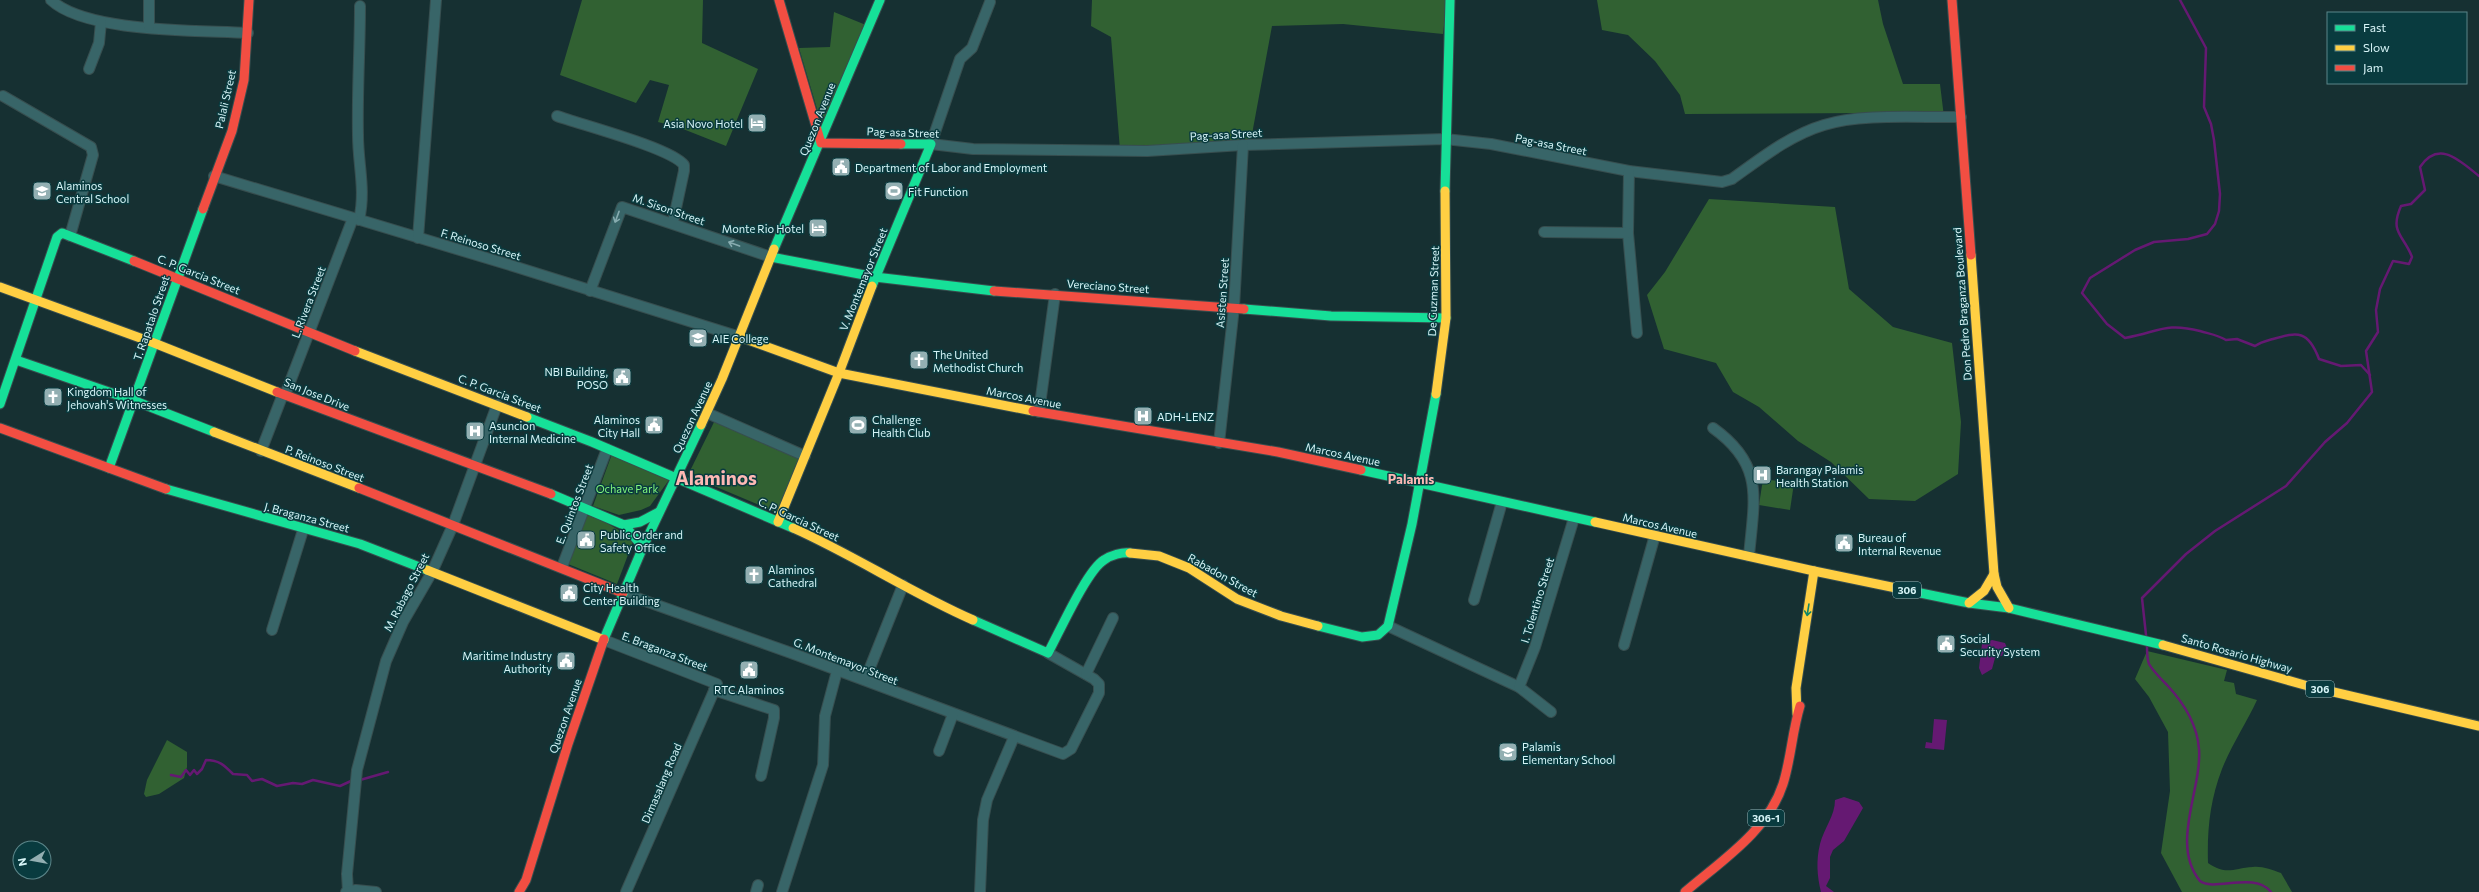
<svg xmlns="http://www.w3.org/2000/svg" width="2479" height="892" font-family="Commissioner,sans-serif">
<rect width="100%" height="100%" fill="#163032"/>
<!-- green -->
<g fill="#316132">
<polygon points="582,0 703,0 702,43 758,69 726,146 678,127 658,122 669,85 650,80 636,103 560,75"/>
<polygon points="1092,0 1447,0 1443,34 1343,24 1272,26 1250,145 1120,150 1111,37 1091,26"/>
<polygon points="1597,0 1878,0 1883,24 1903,84 1940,84 1944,117 1870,113 1685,114 1680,95 1655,61 1628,35 1602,30"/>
<polygon points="834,12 866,25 823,129 799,48 830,47"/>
<polygon points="1709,199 1835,207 1849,289 1893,327 1952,343 1961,422 1958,474 1915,501 1869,499 1831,462 1798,441 1759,407 1733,392 1716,363 1664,349 1647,295 1665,272"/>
<polygon points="718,414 804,452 778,513 688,475"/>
<polygon points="612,454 669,480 650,506 641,510 619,515 593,506"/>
<polygon points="1763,479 1794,483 1790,510 1759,505"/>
<polygon points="588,512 634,539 617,584 568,564"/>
<path d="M 2147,651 L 2227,670 L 2224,681 L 2234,683 L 2236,694 L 2257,700 C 2247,722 2231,746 2222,769 C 2210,800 2207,830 2208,863 C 2227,876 2233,868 2253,867 C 2262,866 2272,870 2281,873 L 2292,892 L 2182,892 L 2161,853 L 2170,791 L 2168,732 L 2149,697 L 2135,679 Z"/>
<polygon points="167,740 187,752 187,767 184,778 159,794 146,797 144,794 147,780"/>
</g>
<!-- water -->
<g fill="#651972">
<polygon points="1992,640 2005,643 2008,650 2004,655 1995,658 1992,669 1982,675 1979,668 1982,644"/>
<polygon points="1934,719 1947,720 1944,750 1925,748 1926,742 1932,743"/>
<path d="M 1844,797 L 1859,802 L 1863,808 L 1844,841 L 1833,850 L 1830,857 L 1830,878 L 1826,886 L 1834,892 L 1821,892 C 1817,876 1816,860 1820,844 C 1824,828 1835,816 1835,800 Z"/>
</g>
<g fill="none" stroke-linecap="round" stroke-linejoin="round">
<!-- stream -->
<g stroke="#651972" stroke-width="2.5">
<path d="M 2180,0 L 2206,48 L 2204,107 L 2211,124 L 2214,140 L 2220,194 L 2219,211 L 2215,224 L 2207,234 L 2188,239 L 2154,242 L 2135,250 L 2090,278 L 2082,293 L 2107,324 L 2125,338 C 2159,332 2165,322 2200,331 C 2210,334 2218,335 2226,340 L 2237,339 L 2255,346 C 2261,342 2266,341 2273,339 C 2298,332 2308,330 2319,359 L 2341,366 L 2361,365 L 2370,375"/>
<path d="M 2146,635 L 2142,598 L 2186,554 L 2215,531 L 2286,486 L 2325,442 L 2347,423 L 2372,392 L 2366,351 L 2378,332 L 2376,310 L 2380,289 L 2393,261 L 2409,264 L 2412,257 C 2404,235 2389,233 2401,206 L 2411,204 L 2425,190 L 2420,167 C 2439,139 2460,161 2479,176"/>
<path d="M 2147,646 C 2147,651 2147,659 2149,664 C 2153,671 2161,679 2167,685 C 2184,703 2197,723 2199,749 C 2202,790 2170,844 2200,881 C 2214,892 2255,871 2271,892"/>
<path d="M 171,775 L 181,777 L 186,770 L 190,775 L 194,770 L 197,774 L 202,769 L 206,760 C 219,760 224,765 233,774 L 247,775 L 252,781 L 262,779 L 277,786 L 293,783 L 302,784 L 313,780 L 340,786 L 351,781"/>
<polyline points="360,780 388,772"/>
</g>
<defs>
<g id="street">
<path d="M 51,0 C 86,33 199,30 248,33"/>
<path d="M 990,2 L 972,48 L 960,59 L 931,144 L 973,149 L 1147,151 L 1243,145 L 1445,139 L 1491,144 L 1629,171 L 1722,182 L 1732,179 C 1760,159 1790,135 1824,125 C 1862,113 1920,118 1961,117"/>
<polyline points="149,27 149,0"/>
<polyline points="89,69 99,43 101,22"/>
<polyline points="3,96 91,147 93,155 70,236"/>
<path d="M 557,116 C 582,125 671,148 684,165 L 684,171 L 673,222"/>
<polyline points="1629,171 1628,233 1637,333"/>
<polyline points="214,176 513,266 740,337"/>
<path d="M 359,220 C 366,190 358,165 358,135 C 357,92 360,50 360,6"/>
<polyline points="1544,232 1628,233"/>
<polyline points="418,238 436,0"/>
<polyline points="590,291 622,207 771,257"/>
<polyline points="285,395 353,218"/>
<polyline points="1039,412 1055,294"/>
<polyline points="707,413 805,456"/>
<path d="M 1713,428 C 1765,465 1754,499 1749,556"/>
<polyline points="1219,443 1234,307 1243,145"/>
<polyline points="261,451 283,394"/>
<polyline points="562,567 607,449"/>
<polyline points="623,593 794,654 1063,754 1071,749 1099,693 1099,684 1094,679 1048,653"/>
<polyline points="1474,600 1502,502"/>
<polyline points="1388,626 1519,687 1551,712"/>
<polyline points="272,630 303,530"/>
<polyline points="604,640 717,684 626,892"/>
<polyline points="1624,645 1655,535"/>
<polyline points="1086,674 1113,618"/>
<polyline points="865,680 903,585"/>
<polyline points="1519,687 1535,647 1574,518"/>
<polyline points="714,690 774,710 774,718 761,776"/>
<polyline points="939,751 953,714"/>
<polyline points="348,891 347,874 357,770 386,661 403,622 432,572 453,525 497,405"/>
<polyline points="346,892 356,890 376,892"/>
<polyline points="756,892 758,885"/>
<polyline points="782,892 823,765 825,716 837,671"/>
<polyline points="980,892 983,820 987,800 1014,737"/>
</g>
<g id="fast">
<polyline points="1445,191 1450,0"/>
<polyline points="774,249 880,0"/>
<polyline points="771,257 875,277 994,291"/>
<polyline points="872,286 931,144 901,144"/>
<polyline points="1244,309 1331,316 1446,318"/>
<polyline points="16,360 135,401 214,432"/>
<polyline points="0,404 57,237 62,233 134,261"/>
<polyline points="527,417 592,442 793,528"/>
<polyline points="109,468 203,209"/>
<polyline points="1361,470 1595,522"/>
<polyline points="166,489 360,544 427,570"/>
<polyline points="551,494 624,525 643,547"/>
<polyline points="624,525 640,522 659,512"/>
<polyline points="1901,589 1969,603 2009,608 2163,645"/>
<path d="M 973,620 L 1048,653 C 1059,633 1087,570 1104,560 C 1111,555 1122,552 1130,553"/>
<polyline points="1318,626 1362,637 1378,635 1388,626 1412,524 1436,394"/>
<polyline points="604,639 643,547 701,425"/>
</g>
<g id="slow">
<polyline points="1971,255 1994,574 1997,587 2009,608"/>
<polyline points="0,287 154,343 277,392"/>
<polyline points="740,337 839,373 1033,411"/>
<polyline points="355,351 527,417"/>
<polyline points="1436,394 1446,318 1445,191"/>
<polyline points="701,425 722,379 774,249"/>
<polyline points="214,432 359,488"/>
<polyline points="778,522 839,373 872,286"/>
<polyline points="1595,522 1814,571"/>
<path d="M 793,528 C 854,555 911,593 973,620"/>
<polyline points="1130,553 1159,556 1189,568 1237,599 1281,616 1318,626"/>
<polyline points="427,570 604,640"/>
<polyline points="1969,603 1984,591 1994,574"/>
<polyline points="2163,645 2308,686 2479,726"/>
<polyline points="1797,714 1796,688 1814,571 1901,589"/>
</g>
<g id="jam">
<polyline points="779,0 821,143 901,144"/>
<polyline points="1952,0 1971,255"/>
<polyline points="203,209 232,131 244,80 249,0"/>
<polyline points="134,261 355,351"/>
<polyline points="994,291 1244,309"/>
<polyline points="277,392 551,494"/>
<polyline points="1033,411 1278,452 1361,470"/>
<polyline points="0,428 166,489"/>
<polyline points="359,488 623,593"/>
<polyline points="519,892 526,880 568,744 604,639"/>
<path d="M 1685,892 C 1721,861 1768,831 1783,784 C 1791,759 1792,732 1800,706"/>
</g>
</defs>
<!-- street casing -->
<use href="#street" stroke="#374e4f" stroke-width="12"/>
<!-- fast casing -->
<use href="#fast" stroke="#374e4f" stroke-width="11"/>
<!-- slow casing -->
<use href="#slow" stroke="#374e4f" stroke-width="11"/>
<!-- jam casing -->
<use href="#jam" stroke="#374e4f" stroke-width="11"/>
<!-- street -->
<use href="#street" stroke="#386568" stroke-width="10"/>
<!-- fast -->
<use href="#fast" stroke="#16e098" stroke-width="9"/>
<!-- slow -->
<use href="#slow" stroke="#ffcf43" stroke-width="9"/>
<!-- jam -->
<use href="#jam" stroke="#f24e42" stroke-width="9"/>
</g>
<!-- one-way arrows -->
<defs><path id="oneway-shaft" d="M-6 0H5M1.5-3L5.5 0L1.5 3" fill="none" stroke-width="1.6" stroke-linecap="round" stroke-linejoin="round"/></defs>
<g stroke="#87acb0">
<use href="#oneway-shaft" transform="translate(617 217) rotate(110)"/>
<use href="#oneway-shaft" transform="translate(734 244) rotate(-160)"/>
</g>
<use stroke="#0f8567" href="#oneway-shaft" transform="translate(1808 610) rotate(99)"/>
<!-- icons -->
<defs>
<symbol id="hotel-square" viewBox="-11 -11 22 22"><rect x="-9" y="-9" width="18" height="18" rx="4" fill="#93afb2" stroke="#093b3f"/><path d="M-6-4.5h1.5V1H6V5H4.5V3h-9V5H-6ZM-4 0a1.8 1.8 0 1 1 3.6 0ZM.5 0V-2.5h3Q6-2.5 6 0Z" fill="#fff"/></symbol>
<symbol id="civic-square" viewBox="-11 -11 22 22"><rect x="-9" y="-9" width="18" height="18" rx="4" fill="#93afb2" stroke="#093b3f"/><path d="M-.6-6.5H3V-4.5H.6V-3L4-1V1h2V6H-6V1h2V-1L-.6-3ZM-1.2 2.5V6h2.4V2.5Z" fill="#fff"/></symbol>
<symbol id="school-square" viewBox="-11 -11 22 22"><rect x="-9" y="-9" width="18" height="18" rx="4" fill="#93afb2" stroke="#093b3f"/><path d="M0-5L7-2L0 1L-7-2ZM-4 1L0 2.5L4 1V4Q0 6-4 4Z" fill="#fff"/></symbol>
<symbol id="stadium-square" viewBox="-11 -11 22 22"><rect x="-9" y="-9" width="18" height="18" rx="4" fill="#93afb2" stroke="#093b3f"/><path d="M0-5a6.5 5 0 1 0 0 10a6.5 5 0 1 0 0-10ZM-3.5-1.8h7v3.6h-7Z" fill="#fff"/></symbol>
<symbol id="university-square" viewBox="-11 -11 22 22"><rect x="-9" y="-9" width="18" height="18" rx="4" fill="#93afb2" stroke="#093b3f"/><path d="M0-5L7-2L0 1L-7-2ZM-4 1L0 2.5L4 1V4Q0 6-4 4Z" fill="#fff"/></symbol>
<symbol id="church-square" viewBox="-11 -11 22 22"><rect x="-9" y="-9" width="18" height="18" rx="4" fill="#93afb2" stroke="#093b3f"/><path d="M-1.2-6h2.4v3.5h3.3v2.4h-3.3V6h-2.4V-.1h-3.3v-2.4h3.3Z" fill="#fff"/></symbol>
<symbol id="hospital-square" viewBox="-11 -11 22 22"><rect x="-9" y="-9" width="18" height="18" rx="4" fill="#93afb2" stroke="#093b3f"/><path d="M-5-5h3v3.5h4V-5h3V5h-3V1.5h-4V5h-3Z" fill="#fff"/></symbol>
</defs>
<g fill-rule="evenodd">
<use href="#hotel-square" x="746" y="112" width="22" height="22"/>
<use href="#civic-square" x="830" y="156" width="22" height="22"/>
<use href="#school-square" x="31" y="180" width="22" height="22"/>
<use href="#stadium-square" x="883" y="180" width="22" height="22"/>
<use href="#hotel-square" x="807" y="217" width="22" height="22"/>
<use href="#university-square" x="687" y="327" width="22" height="22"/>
<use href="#church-square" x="908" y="349" width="22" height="22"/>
<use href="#civic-square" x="611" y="366" width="22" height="22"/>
<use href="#church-square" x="42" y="386" width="22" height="22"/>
<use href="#hospital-square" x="1132" y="405" width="22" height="22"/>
<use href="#civic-square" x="643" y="414" width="22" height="22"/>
<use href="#stadium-square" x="847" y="414" width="22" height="22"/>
<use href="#hospital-square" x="464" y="420" width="22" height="22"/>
<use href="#hospital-square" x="1751" y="464" width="22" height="22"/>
<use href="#civic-square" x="575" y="529" width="22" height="22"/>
<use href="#civic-square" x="1833" y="532" width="22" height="22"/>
<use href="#church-square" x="743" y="564" width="22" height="22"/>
<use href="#civic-square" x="558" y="582" width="22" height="22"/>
<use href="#civic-square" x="1935" y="633" width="22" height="22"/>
<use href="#civic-square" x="555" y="650" width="22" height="22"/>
<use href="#civic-square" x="738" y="659" width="22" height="22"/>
<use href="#school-square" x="1497" y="741" width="22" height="22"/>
</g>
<g text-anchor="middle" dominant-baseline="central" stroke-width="3" stroke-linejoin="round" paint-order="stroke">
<!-- shield labels -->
<g fill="#093b3f" stroke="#98bcc0" stroke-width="1">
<rect x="1893" y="582" width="28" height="16" rx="3"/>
<rect x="2306" y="681" width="28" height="16" rx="3"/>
<rect x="1748" y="810" width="36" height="16" rx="3"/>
</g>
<g font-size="10" font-weight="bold" fill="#d6f4f7">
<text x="1907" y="590">306</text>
<text x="2320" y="689">306</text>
<text x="1766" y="818">306-1</text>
</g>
<!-- street labels -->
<g font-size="11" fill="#d6f4f7" stroke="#093b3f">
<text transform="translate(225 99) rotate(-77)">Palali Street</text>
<text transform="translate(817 119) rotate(-68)">Quezon Avenue</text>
<text transform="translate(903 132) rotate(2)">Pag-asa Street</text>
<text transform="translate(1226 134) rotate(-3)">Pag-asa Street</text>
<text transform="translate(1551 144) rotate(11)">Pag-asa Street</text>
<text transform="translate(669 209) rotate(19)">M. Sison Street</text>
<text transform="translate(481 244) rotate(17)">F. Reinoso Street</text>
<text transform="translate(199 274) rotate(22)">C. P. Garcia Street</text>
<text transform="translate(863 279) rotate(-68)">V. Montemayor Street</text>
<text transform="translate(1108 286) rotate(4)">Vereciano Street</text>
<text transform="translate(1433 291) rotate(-88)">De Guzman Street</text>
<text transform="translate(1222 293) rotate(-86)">Asisten Street</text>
<text transform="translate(308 302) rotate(-69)">L. Rivera Street</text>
<text transform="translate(1962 304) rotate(-94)">Don Pedro Braganza Boulevard</text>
<text transform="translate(151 318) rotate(-71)">T. Rapatalo Street</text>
<text transform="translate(500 393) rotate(21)">C. P. Garcia Street</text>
<text transform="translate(317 394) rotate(22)">San Jose Drive</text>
<text transform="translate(1024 397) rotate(11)">Marcos Avenue</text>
<text transform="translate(692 417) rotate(-65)">Quezon Avenue</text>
<text transform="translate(1343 454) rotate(12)">Marcos Avenue</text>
<text transform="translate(325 463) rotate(21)">P. Reinoso Street</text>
<text transform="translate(574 504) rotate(-69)">E. Quintos Street</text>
<text transform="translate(307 517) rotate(15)">J. Braganza Street</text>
<text transform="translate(799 519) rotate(25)">C. P. Garcia Street</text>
<text transform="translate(1660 525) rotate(13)">Marcos Avenue</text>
<text transform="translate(1223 575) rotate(29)">Rabadon Street</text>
<text transform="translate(406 592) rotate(-63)">M. Rabago Street</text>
<text transform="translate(1537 600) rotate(-73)">I. Tolentino Street</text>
<text transform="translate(665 651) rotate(21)">E. Braganza Street</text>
<text transform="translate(2237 653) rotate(16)">Santo Rosario Highway</text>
<text transform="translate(846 661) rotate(21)">G. Montemayor Street</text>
<text transform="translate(565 716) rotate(-71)">Quezon Avenue</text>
<text transform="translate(661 783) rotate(-67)">Dimasalang Road</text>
</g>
<!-- poi labels -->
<g font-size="11" fill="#d6f4f7" stroke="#093b3f" text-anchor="start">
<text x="743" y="123" text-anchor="end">Asia Novo Hotel</text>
<text x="855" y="167">Department of Labor and Employment</text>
<text x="56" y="185">Alaminos<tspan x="56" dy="13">Central School</tspan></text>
<text x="908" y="191">Fit Function</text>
<text x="804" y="228" text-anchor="end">Monte Rio Hotel</text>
<text x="712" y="338">AIE College</text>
<text x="933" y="354">The United<tspan x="933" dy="13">Methodist Church</tspan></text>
<text x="608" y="371" text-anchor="end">NBI Building,<tspan x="608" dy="13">POSO</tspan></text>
<text x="67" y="391">Kingdom Hall of<tspan x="67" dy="13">Jehovah's Witnesses</tspan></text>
<text x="1157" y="416">ADH-LENZ</text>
<text x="640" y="419" text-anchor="end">Alaminos<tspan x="640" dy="13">City Hall</tspan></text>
<text x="872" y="419">Challenge<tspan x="872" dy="13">Health Club</tspan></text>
<text x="489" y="425">Asuncion<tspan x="489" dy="13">Internal Medicine</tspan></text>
<text x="1776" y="469">Barangay Palamis<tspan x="1776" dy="13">Health Station</tspan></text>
<text x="600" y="534">Public Order and<tspan x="600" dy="13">Safety Office</tspan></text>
<text x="1858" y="537">Bureau of<tspan x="1858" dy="13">Internal Revenue</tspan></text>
<text x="768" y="569">Alaminos<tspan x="768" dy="13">Cathedral</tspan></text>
<text x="583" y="587">City Health<tspan x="583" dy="13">Center Building</tspan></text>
<text x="1960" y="638">Social<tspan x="1960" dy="13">Security System</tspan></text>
<text x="552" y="655" text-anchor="end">Maritime Industry<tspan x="552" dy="13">Authority</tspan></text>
<text x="749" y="689" text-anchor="middle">RTC Alaminos</text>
<text x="1522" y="746">Palamis<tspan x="1522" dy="13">Elementary School</tspan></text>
</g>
<!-- park labels -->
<g font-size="11" fill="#83f77c" stroke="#093b3f">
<text x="627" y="488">Ochave Park</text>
</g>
<!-- quarter labels -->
<g font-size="13" font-weight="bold" fill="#fdb8b4" stroke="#093b3f">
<text x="1411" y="479">Palamis</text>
</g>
<!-- town labels -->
<g font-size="19" font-weight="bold" fill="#fdb8b4" stroke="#093b3f">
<text x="716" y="477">Alaminos</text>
</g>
</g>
<!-- legend -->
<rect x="2327" y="12" width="140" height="72" fill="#093b3f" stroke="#5b8589"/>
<rect x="2335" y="25" width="20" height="6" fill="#16e098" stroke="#5b8589"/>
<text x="2363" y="32" font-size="12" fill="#d6f4f7">Fast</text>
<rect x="2335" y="45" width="20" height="6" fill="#ffcf43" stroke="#5b8589"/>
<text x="2363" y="52" font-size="12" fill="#d6f4f7">Slow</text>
<rect x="2335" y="65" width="20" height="6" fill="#f24e42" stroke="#5b8589"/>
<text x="2363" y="72" font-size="12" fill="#d6f4f7">Jam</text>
<!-- north arrow -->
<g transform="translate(32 860) rotate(259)"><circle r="19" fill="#093b3f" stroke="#5b8589"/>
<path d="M0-3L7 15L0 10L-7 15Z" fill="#93afb2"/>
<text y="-6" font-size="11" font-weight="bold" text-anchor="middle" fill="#d6f4f7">N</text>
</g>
</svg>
